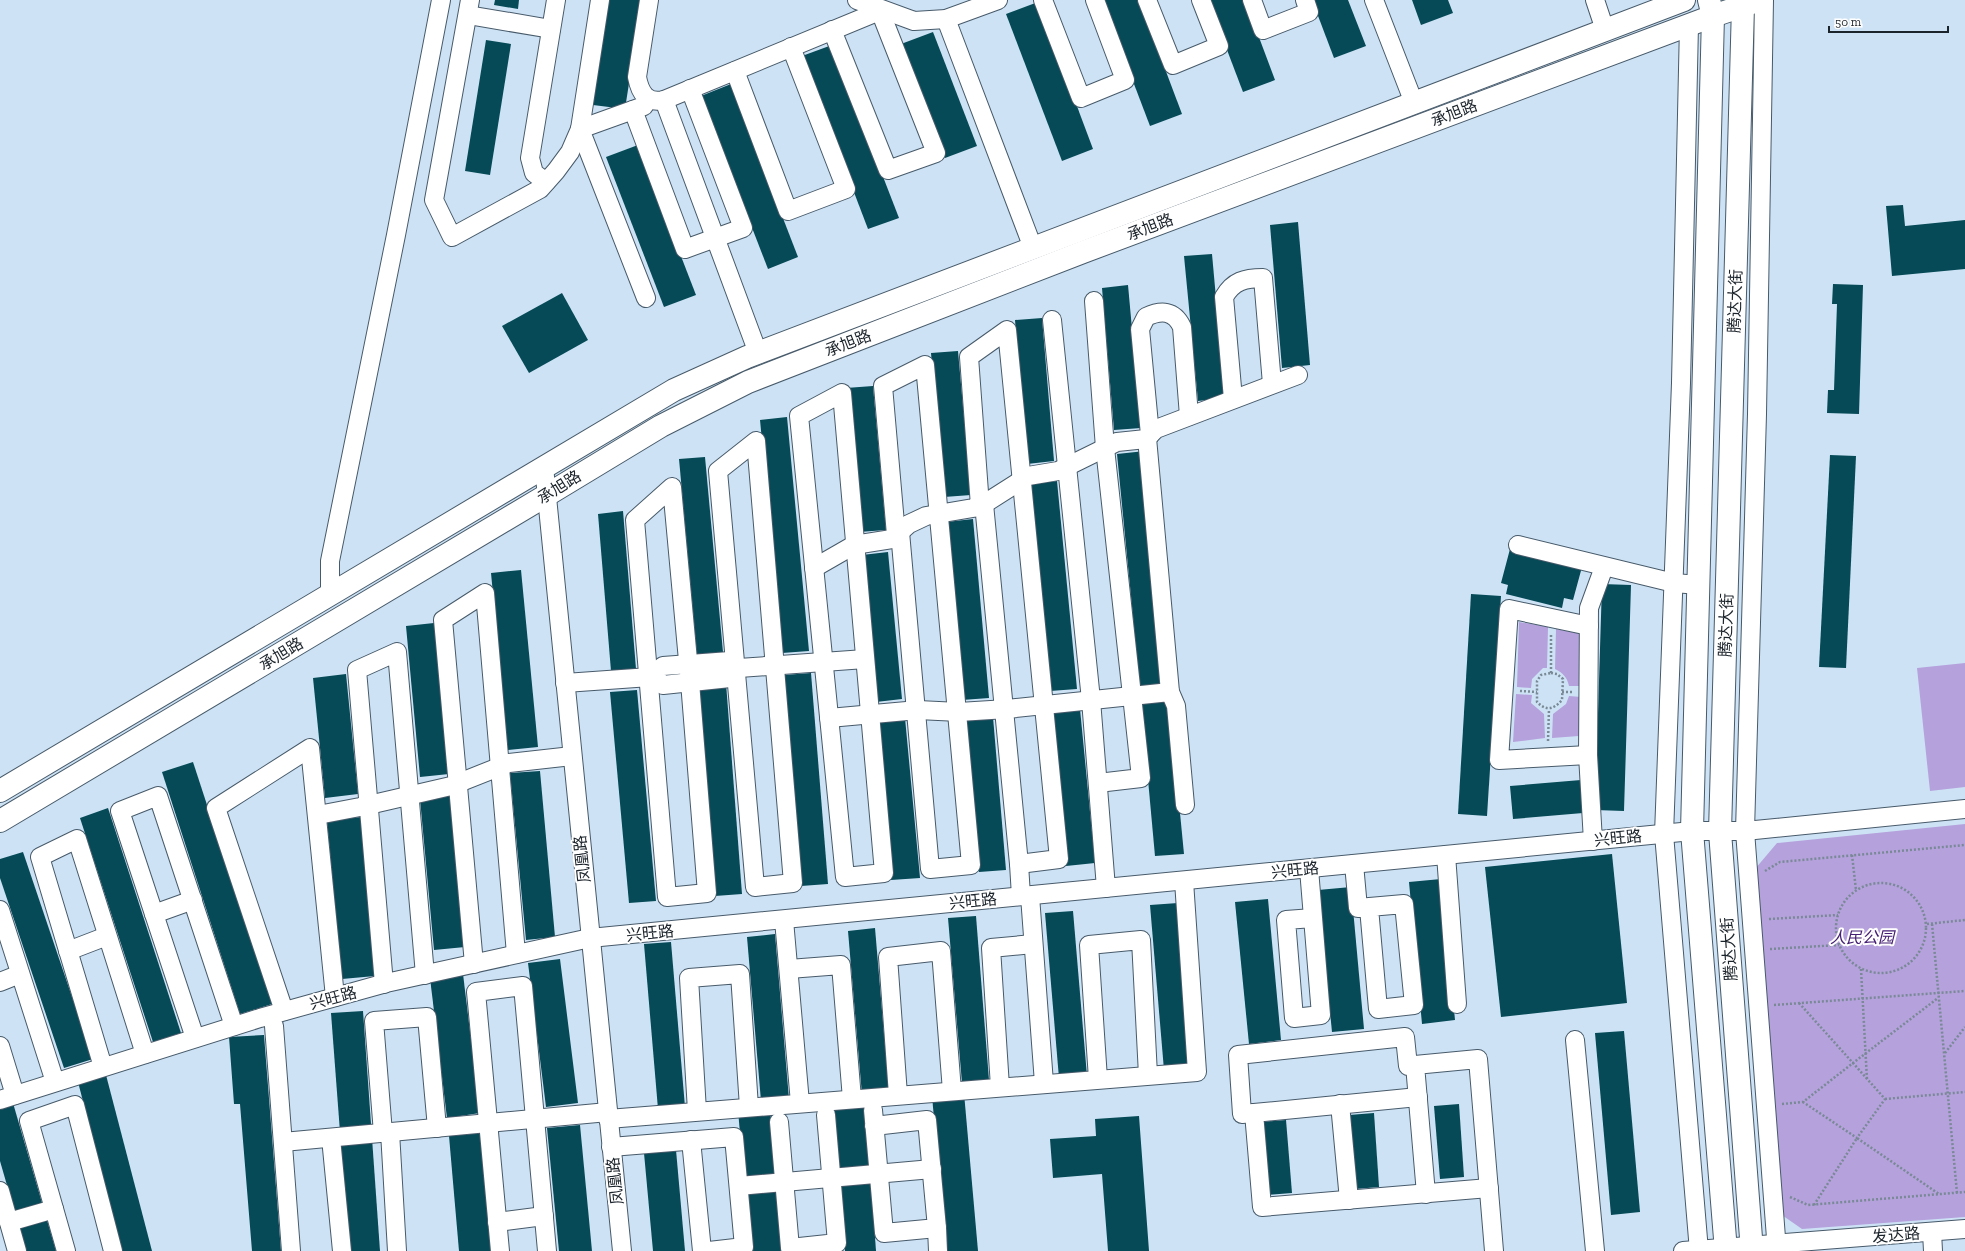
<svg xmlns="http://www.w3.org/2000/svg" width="1965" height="1251" font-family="'Zilla Slab','Noto Sans SC',serif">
<rect width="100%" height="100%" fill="#cde3f5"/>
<!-- green -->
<g fill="#b5a1dc">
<polygon points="1519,622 1548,627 1547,668 1543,668 1532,679 1531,688 1517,687"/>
<path d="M 1556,629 L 1582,634 L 1581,686 L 1569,686 C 1567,677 1563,673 1555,669 Z"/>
<polygon points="1965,663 1965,787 1930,791 1917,668"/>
<polygon points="1516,694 1532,695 1531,703 1544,714 1545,738 1513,742"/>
<polygon points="1569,696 1581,697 1579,736 1552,738 1553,714 1566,704"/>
<polygon points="1965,824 1965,1217 1802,1229 1779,1213 1755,869 1777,843"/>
</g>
<!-- building -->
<g fill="#054a56">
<polygon points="495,0 519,0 518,9 494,5"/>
<polygon points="609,0 642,0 625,109 593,105"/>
<polygon points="1102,0 1139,0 1182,114 1150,126"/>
<polygon points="1208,0 1245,0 1275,80 1243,92"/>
<polygon points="1312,0 1348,0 1366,46 1334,58"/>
<polygon points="1412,0 1448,0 1453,13 1421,25"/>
<polygon points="1038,2 1093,149 1062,161 1006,14"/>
<polygon points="933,32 977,146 945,158 901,44"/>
<polygon points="486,40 511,44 490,175 465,171"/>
<polygon points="832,45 899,218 868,229 802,56"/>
<polygon points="731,84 798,257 768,269 701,96"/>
<polygon points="638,145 696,295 664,307 606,157"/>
<polygon points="1903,205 1905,226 1965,220 1965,269 1892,276 1886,206"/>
<polygon points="1298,222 1310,365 1282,368 1270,225"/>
<polygon points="1212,254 1225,398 1198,401 1184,256"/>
<polygon points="1833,284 1863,285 1859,414 1827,413 1828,390 1834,390 1837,304 1832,304"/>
<polygon points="1128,285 1141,428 1114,430 1102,288"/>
<polygon points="562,293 588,340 529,373 502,326"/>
<polygon points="1042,318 1054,461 1027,464 1015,320"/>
<polygon points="958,351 971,495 944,497 931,353"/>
<polygon points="873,386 886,530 859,532 846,388"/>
<polygon points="787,417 809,651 782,653 760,420"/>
<polygon points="1145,451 1167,685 1140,688 1117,454"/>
<polygon points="1830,455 1856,456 1846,668 1819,667"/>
<polygon points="705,457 723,652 697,655 679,459"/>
<polygon points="1057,481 1077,689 1050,691 1030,484"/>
<polygon points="623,511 636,669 611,671 598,514"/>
<polygon points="973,519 989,698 962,700 946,522"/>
<polygon points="1510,549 1582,567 1573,600 1564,598 1562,608 1506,594 1508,585 1501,583"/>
<polygon points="888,552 902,699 876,702 862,555"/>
<polygon points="521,570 538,747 508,750 491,573"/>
<polygon points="1602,584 1631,585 1624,811 1595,810"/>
<polygon points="1471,594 1501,596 1487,816 1458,814"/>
<polygon points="434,623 449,774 420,777 406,626"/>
<polygon points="811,673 828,884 801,886 784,675"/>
<polygon points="346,674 358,794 325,798 313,678"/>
<polygon points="726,683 742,894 715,896 698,685"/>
<polygon points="637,690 656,901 629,903 610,692"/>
<polygon points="1169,700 1184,854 1155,856 1141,703"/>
<polygon points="1080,709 1095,863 1066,866 1052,712"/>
<polygon points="993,717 1006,870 979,872 965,719"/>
<polygon points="905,718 920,878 891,880 876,721"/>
<polygon points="193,762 272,1004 240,1014 162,772"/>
<polygon points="540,771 555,937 526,940 510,773"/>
<polygon points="1581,780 1583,813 1513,819 1510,786"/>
<polygon points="451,796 465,947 434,950 420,799"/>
<polygon points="108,808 181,1033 153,1042 80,818"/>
<polygon points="361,817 375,976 342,979 327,821"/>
<polygon points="23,852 93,1059 64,1068 0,878 0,859"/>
<polygon points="1612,854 1627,1003 1501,1017 1485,867"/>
<polygon points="1441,879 1455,1020 1422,1024 1409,882"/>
<polygon points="1351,887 1364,1029 1332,1032 1318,890"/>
<polygon points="1268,899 1281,1040 1249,1044 1235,902"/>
<polygon points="1178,903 1192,1067 1164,1070 1150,905"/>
<polygon points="1073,911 1087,1076 1059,1078 1045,913"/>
<polygon points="976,916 989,1080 962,1083 948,918"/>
<polygon points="875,928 889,1093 862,1095 848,931"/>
<polygon points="775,934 789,1099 761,1101 747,937"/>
<polygon points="671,942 685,1107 658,1109 644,944"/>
<polygon points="560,959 578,1103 546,1107 528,963"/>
<polygon points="463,974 480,1113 447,1118 430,978"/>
<polygon points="363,1011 380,1251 349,1251 331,1013"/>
<polygon points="1624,1031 1640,1212 1611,1215 1595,1033"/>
<polygon points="264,1035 281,1251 252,1251 240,1104 234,1104 229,1037"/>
<polygon points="106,1075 152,1251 122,1251 78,1082"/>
<polygon points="964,1093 978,1251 946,1251 932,1096"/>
<polygon points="865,1100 876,1251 845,1251 834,1102"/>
<polygon points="13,1103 56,1251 26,1251 0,1161 0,1107"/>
<polygon points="1459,1104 1464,1177 1440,1179 1434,1106"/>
<polygon points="770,1108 782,1251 750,1251 738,1110"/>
<polygon points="1374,1113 1379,1187 1355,1189 1349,1115"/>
<polygon points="1139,1116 1149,1251 1108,1251 1102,1174 1053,1178 1050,1139 1096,1136 1095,1119"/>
<polygon points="1286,1120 1292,1193 1267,1195 1261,1122"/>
<polygon points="580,1125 592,1251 559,1251 547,1128"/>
<polygon points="482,1133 492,1251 459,1251 449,1136"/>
<polygon points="676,1150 685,1251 653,1251 644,1153"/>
</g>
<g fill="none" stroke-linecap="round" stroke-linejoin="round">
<defs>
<g id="minor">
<polyline points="470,0 434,200 452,237 540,189 556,171 570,152 580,129 600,0"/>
<path d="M 649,0 L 637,77 C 640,93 647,104 664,100 L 882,10"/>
<polyline points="857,0 914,21 946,19 998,0"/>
<polyline points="1043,0 1081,98 1125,80 1095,0"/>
<polyline points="1147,0 1173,65 1219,46 1201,0"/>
<polyline points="1252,0 1263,30 1309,12 1305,0"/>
<polyline points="1374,0 1414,103"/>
<polyline points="1595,0 1605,30"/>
<polyline points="1764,0 1757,414 1745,831 1777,1251"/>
<polyline points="468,15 551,29"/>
<polyline points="946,19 1033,248"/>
<polyline points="1689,25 1681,383 1664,834 1699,1251"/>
<polyline points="832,30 888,170 936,153 880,11"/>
<polyline points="735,71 788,211 846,189 791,47"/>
<polyline points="664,100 758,353"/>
<polyline points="633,110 685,249 743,228 690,89"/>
<polyline points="580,129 646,298"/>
<polyline points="580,129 644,106"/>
<polyline points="546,182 534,173 530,158 556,0"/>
<polyline points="1094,301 1105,448 1141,778 1098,783"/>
<polyline points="1052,320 1091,700 1106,888"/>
<polygon points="842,393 884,873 845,877 799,416"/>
<path d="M 1233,399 L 1224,297 C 1233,281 1245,278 1263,278 L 1272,384"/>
<path d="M 1150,435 L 1140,329 L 1146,317 C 1161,310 1174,310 1182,327 L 1189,416"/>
<polyline points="1147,438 1170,692 1176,706 1185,805"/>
<polygon points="756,441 793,883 755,887 718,471"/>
<polyline points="544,467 622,1251"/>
<polygon points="672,487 690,682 707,893 667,897 635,520"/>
<polyline points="980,506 969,357 1007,330 1059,859 1019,864 984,504"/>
<polyline points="896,535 883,386 925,365 971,865 930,869 900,532"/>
<polyline points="1518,545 1674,583 1699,585"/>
<polyline points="814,568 854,545 892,539 909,524 926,516 973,508 984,504 1028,476 1058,471 1117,442 1146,439 1156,429 1298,375"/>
<polyline points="330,594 330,561 396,235 441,0"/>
<polyline points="739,668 730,678 663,685 650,677 663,666 730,661 739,668 865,659"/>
<polyline points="565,683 650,677"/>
<polyline points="829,718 918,710 959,712 1007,709 1170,692"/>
<polyline points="1588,755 1499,760 1509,609 1589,626"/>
<polyline points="318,815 360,807 451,786 509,763 572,756"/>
<polyline points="1593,841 1588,755 1589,608 1604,567"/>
<polyline points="1446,855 1457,1004"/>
<polyline points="1019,864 1021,896"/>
<polyline points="1354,864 1358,908 1404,904 1414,1005 1378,1009 1369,908"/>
<polyline points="1309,869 1321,1015 1294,1018 1286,920 1313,918"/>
<polyline points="1030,896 1044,1083"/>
<polyline points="0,910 55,1082"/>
<polyline points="154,914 193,900"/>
<polyline points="784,920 800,1103"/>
<polyline points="68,951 107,936"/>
<polyline points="474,964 443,620 485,593 516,954"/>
<polyline points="789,969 841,965 852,1099"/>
<polyline points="0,982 20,974"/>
<polyline points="384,984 357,670 397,652 425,975"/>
<polyline points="284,1011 216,808 310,748 335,997"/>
<polyline points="274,1026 291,1251"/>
<polyline points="195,1038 120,811 158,796 234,1026"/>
<polyline points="1575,1040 1595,1251"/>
<polyline points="0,1046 15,1095"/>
<polyline points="103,1067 40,857 77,839 145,1054"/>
<polyline points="1098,1079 1089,945 1141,940 1148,1075"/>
<polyline points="1000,1087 991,948 1033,944"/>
<polyline points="898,1095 888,957 941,951 952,1091"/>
<polyline points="1418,1097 1254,1113 1262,1207 1489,1188"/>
<polyline points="0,1100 260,1018 386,983 590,938 1692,831 1745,831 1965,809"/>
<polyline points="1340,1104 1349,1200"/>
<polyline points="873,1110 884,1233 937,1228 927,1120 874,1126"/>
<polyline points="697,1111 689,978 740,974 749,1107"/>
<polyline points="1254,1113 1242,1114 1238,1055 1405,1037 1408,1066 1415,1065"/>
<polyline points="608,1119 1197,1072 1184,881"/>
<polyline points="779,1122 790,1248 837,1243 826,1115"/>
<polyline points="390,1132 397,1251"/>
<polyline points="383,1133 374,1021 427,1017 437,1128"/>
<polyline points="331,1138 342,1251"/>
<polyline points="691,1140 702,1251"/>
<polyline points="283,1142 608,1112"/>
<polyline points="611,1147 734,1137 744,1247 709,1251"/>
<polyline points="739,1186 932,1169"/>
<polyline points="0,1191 17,1251"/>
<polyline points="1426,1194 1415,1065 1478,1059 1494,1251"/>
<polyline points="9,1222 54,1209"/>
<polyline points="497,1222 544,1216"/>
<polyline points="937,1228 938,1251"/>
<polyline points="1932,1232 1933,1251"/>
<polyline points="66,1251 29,1121 75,1105 113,1251"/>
<polyline points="500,1251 476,992 523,986 547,1251"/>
<polyline points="1683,1251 1965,1229"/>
</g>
<g id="major">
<polyline points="1709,0 1713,16 1692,831 1726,1251"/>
<polyline points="1738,0 1743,6 1720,832 1752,1251"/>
<polyline points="0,791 674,390 747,357 1684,0"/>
<polyline points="0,821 547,495 661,426 748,382 1083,252 1713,16 1760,0"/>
</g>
</defs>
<!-- minor casing -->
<use href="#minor" stroke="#475a6a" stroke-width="20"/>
<!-- major casing -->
<use href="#major" stroke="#475a6a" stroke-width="24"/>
<!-- path -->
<g stroke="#798996" stroke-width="2.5" stroke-dasharray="2 2" stroke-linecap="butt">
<path d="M 1551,673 L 1557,674 L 1563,679 L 1562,700 C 1553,710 1546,711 1537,702 L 1537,681 L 1541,675 Z"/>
<polyline points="1551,673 1551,635"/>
<polyline points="1520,691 1537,692"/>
<polyline points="1562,692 1572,692"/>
<polyline points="1548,741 1549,709"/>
<polyline points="1852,855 1856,890"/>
<polyline points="1765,871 1780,862 1965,845"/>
<circle cx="1881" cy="928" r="45"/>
<polyline points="1769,919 1838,915"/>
<polyline points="1927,924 1965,920"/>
<polyline points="1932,924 1957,1193"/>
<polyline points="1770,949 1839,945"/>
<polyline points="1861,969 1867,1080"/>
<polyline points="1799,1003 1853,1063 1938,998"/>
<polyline points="1774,1005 1965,991"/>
<polyline points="1945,1053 1965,1027"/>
<polyline points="1885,1099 1965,1092"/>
<polyline points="1782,1104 1803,1102 1853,1063 1885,1099 1857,1138 1803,1102"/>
<polyline points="1790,1197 1808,1205 1965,1192"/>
<polyline points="1814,1205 1857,1138 1939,1194"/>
</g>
<!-- minor -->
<use href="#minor" stroke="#fff" stroke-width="18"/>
<!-- major -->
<use href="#major" stroke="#fff" stroke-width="22"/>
</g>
<g text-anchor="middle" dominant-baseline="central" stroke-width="4" stroke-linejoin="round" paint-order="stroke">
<!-- street labels -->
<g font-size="16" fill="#1c242b" stroke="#fff">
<text transform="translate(1454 113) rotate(-21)">承旭路</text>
<text transform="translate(1150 227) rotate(-21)">承旭路</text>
<text transform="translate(1735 301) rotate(-88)">腾达大街</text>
<text transform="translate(848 343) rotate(-21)">承旭路</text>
<text transform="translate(559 487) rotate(-32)">承旭路</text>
<text transform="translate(1726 625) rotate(-88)">腾达大街</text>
<text transform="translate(281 654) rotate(-31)">承旭路</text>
<text transform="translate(1618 838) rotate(-6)">兴旺路</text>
<text transform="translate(582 859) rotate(-96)">凤凰路</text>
<text transform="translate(1295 870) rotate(-6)">兴旺路</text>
<text transform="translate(973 901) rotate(-6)">兴旺路</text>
<text transform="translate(650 933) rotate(-6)">兴旺路</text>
<text transform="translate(1729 949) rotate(-94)">腾达大街</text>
<text transform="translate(333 998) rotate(-15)">兴旺路</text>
<text transform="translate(615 1181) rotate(-96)">凤凰路</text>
<text transform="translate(1896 1235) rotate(-5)">发达路</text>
</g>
<!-- park labels -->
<g font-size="16" font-style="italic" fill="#462074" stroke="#fff">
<text x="1862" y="937">人民公园</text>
</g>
</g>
<!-- scale -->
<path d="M1829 26v6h119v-6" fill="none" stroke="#1c242b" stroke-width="2"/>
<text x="1835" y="26" font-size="12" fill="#1c242b" stroke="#ffffff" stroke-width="3" paint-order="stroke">50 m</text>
</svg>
